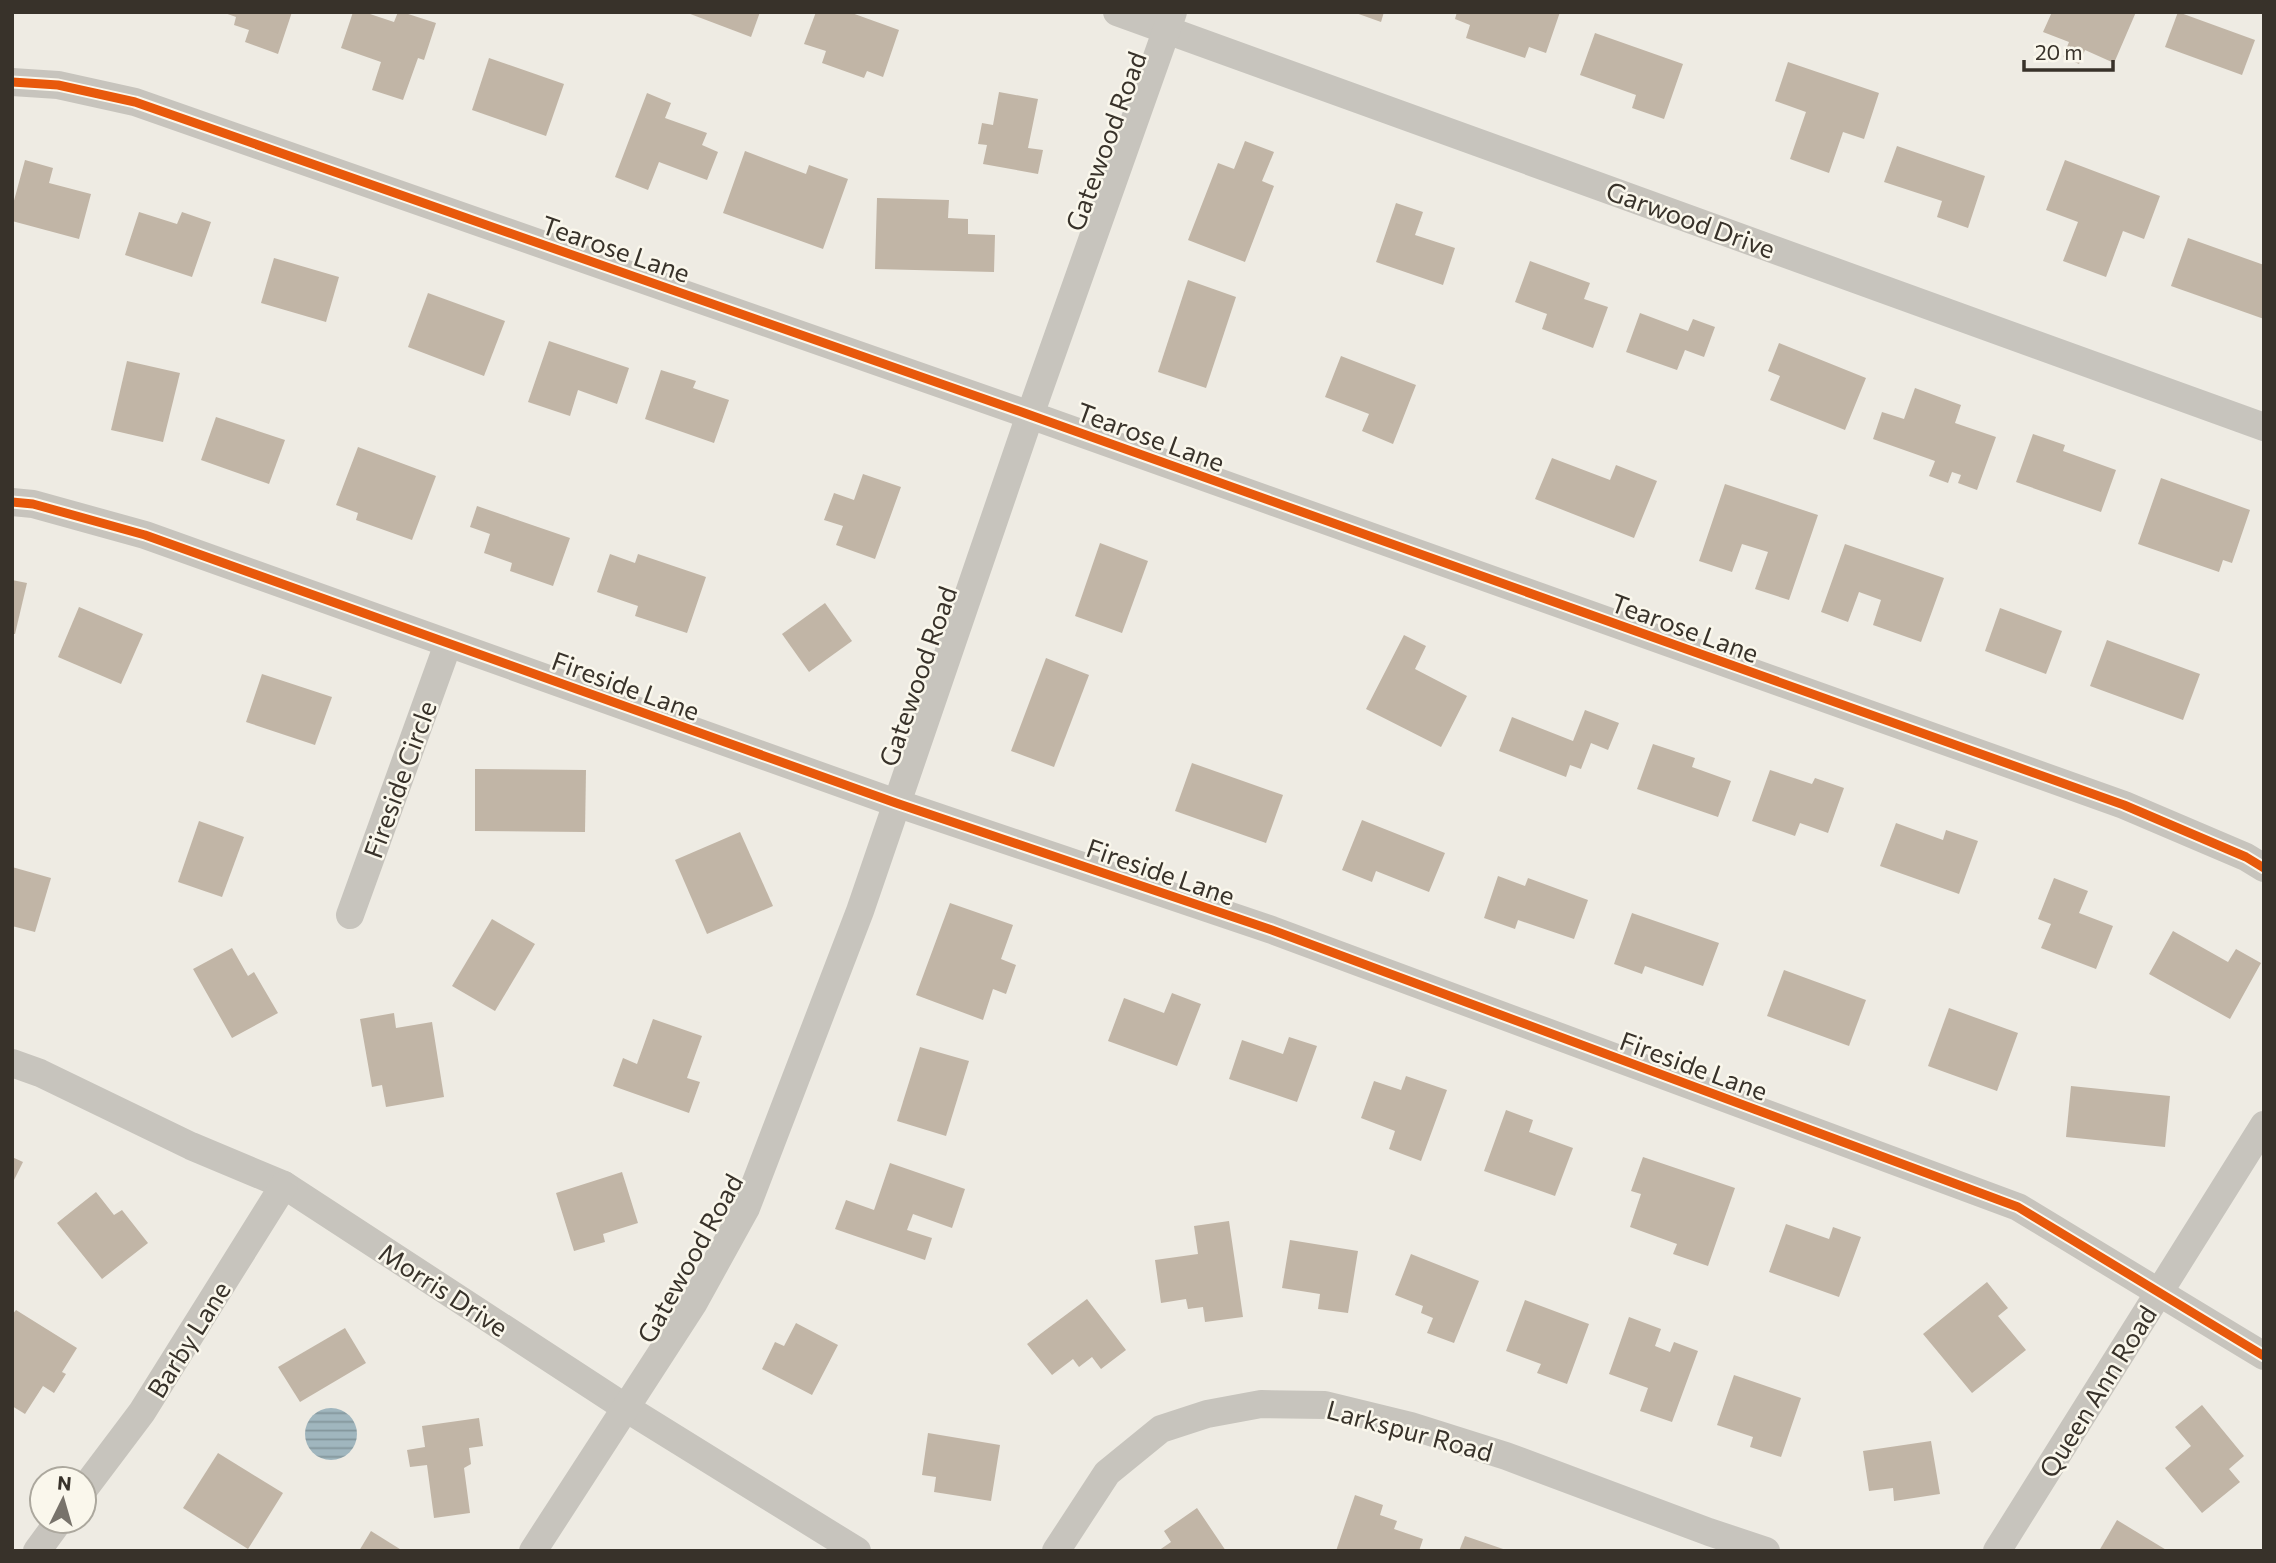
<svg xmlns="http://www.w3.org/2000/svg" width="2276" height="1563" font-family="Commissioner,sans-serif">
<defs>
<pattern id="water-rules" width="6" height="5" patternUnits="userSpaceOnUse" patternTransform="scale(1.75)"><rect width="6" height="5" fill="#a0b6be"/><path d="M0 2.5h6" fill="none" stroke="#83959b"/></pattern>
</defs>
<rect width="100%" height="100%" fill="#eeebe3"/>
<!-- water -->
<circle fill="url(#water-rules)" cx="331" cy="1434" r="26"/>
<!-- building -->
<g fill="#c1b5a6">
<polygon points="222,12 292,12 278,54 245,42 249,30 234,25 236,17"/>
<polygon points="353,12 364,12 394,22 398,12 402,12 436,23 424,60 418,58 403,100 372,90 381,62 341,48"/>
<polygon points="685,12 760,12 751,37"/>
<polygon points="816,12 849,12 899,30 883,77 867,71 864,78 822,63 826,51 804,44"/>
<polygon points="1353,12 1384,12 1381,22"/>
<polygon points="1457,12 1560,12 1546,53 1529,47 1525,58 1466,38 1470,25 1455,19"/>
<polygon points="2052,12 2136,12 2114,63 2085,50 2079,64 2063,57 2069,42 2043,32"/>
<polygon points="2178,12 2255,40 2242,75 2165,47"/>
<polygon points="1595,33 1683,64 1664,119 1632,108 1636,95 1580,75"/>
<polygon points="489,58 564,84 546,136 472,110"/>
<polygon points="1788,62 1879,93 1864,139 1843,132 1829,173 1790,159 1806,112 1775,101"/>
<polygon points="999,92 1038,99 1028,148 1043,150 1038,174 983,164 987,145 978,144 982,123 993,125"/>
<polygon points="647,93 671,103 665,118 707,133 702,145 718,152 707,180 659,162 648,190 615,177"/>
<polygon points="1245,141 1274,152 1262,181 1274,186 1245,262 1188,240 1218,163 1234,169"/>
<polygon points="1897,146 1985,176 1968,228 1937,217 1942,201 1884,182"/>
<polygon points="745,151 806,174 809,165 848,179 823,249 723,213"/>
<polygon points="25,160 53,168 49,183 91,194 79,239 12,221 12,208"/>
<polygon points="2065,160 2160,196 2144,239 2123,231 2106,277 2063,261 2078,222 2046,210"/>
<polygon points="877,198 949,200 948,218 968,219 968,234 995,235 994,272 875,269"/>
<polygon points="1396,203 1423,212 1415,235 1455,248 1443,285 1376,262"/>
<polygon points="139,212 177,224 182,212 211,222 192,277 125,255"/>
<polygon points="2188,238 2264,265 2264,319 2171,286"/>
<polygon points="274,258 339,277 326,322 261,303"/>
<polygon points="1530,261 1590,283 1584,299 1608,307 1593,348 1542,329 1547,314 1515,302"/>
<polygon points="1188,280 1236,297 1206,388 1158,372"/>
<polygon points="428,293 505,321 484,376 408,347"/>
<polygon points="1640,313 1688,331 1693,319 1715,327 1704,357 1685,350 1677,370 1626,352"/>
<polygon points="549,341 629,368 617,404 578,390 570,416 528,402"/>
<polygon points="1779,343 1866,378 1845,430 1770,400 1780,376 1768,371"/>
<polygon points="1341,356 1416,385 1393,444 1362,431 1369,414 1325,397"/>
<polygon points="127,361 180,373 163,442 111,430"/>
<polygon points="661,370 696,381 693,388 729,400 714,443 645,419"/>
<polygon points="1915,388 1961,405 1955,423 1996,437 1977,490 1958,483 1961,475 1952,472 1948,483 1929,476 1935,461 1873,439 1882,412 1904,419"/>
<polygon points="216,417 285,440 269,484 201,460"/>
<polygon points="2033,434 2065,445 2063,451 2116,470 2101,512 2016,482"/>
<polygon points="358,447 436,476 412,540 356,520 358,513 336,505"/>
<polygon points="1552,458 1610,480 1616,465 1657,481 1634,538 1535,499"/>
<polygon points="863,474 901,487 875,559 836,545 843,526 824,520 834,493 854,500"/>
<polygon points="2161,478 2250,510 2232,563 2223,560 2219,572 2138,544"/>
<polygon points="1725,484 1818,515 1789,600 1755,589 1768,552 1742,544 1732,572 1699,561"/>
<polygon points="477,506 570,538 553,586 510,571 512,563 484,553 490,534 470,527"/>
<polygon points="1100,543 1148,561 1122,633 1075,616"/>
<polygon points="1845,544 1944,578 1921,642 1873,625 1881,600 1859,592 1848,622 1821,612"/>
<polygon points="610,554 635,563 638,554 706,577 687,633 635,616 638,606 597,592"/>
<polygon points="12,580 27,583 15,634 12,634"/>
<polygon points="825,603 852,641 809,672 782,634"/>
<polygon points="79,607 143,634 121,684 58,657"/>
<polygon points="2000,608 2062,631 2046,674 1985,651"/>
<polygon points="1404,635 1426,646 1415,669 1467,696 1441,747 1366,709"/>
<polygon points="2107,640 2200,674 2183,720 2090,686"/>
<polygon points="1046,658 1089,675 1054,767 1011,751"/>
<polygon points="262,674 332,697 315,745 246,722"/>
<polygon points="1585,710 1619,723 1608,750 1591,743 1581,769 1570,765 1566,777 1499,751 1512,717 1573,741"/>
<polygon points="1653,744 1695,758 1692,767 1731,781 1718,817 1637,789"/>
<polygon points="1192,763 1283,795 1266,843 1175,811"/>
<polygon points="475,769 586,770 585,832 475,831"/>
<polygon points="1770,770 1812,784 1815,778 1844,788 1828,833 1800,823 1795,836 1752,821"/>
<polygon points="1362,820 1445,853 1429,892 1376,871 1372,882 1342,870"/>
<polygon points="199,821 244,837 222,897 178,882"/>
<polygon points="1896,823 1943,840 1946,830 1978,841 1959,894 1880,866"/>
<polygon points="740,832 773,906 707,934 675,860"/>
<polygon points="12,867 51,878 35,932 12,926"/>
<polygon points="1498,876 1525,886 1528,878 1588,900 1574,939 1518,920 1515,929 1484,918"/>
<polygon points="2054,878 2088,891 2079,913 2113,926 2096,969 2041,948 2051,924 2038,919"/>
<polygon points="950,903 1013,925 1001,959 1016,965 1006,994 993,989 983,1020 916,995"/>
<polygon points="1632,913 1719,943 1703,986 1645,966 1642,974 1614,964"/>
<polygon points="492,919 535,944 495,1011 452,986"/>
<polygon points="2173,931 2228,962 2236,949 2261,963 2230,1019 2149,974"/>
<polygon points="232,948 248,976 254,972 278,1013 232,1038 193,969"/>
<polygon points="1784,970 1866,1000 1849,1046 1767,1016"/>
<polygon points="1172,993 1201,1004 1177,1066 1108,1041 1124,998 1164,1013"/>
<polygon points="1949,1008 2018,1033 1997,1091 1928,1066"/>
<polygon points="394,1013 396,1028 432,1022 444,1097 386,1107 382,1085 372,1087 360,1019"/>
<polygon points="653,1019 702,1036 687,1078 700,1082 689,1113 613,1086 623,1058 637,1064"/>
<polygon points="1289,1037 1317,1046 1297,1102 1229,1079 1242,1040 1283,1054"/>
<polygon points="920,1047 969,1061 946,1136 897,1121"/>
<polygon points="1406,1076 1447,1090 1421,1161 1389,1149 1395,1131 1361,1118 1374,1081 1401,1090"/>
<polygon points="2071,1086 2170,1096 2165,1147 2066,1137"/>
<polygon points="1506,1110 1533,1120 1529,1132 1573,1148 1555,1196 1484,1171"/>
<polygon points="12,1157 23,1162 12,1184"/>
<polygon points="1643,1157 1735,1188 1708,1266 1673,1254 1677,1244 1630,1227 1641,1194 1631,1191"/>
<polygon points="890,1163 965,1189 952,1228 913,1214 907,1230 932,1238 925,1260 835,1229 846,1200 874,1210"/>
<polygon points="622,1172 638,1223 603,1234 605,1242 574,1251 556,1193"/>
<polygon points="96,1192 114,1215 122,1210 148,1243 102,1279 57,1223"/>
<polygon points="1229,1221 1243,1317 1205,1322 1203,1307 1188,1309 1186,1299 1161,1303 1155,1260 1198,1254 1194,1226"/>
<polygon points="1786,1224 1829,1239 1833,1227 1861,1237 1839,1297 1769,1272"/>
<polygon points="1290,1240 1358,1251 1348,1313 1318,1309 1320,1294 1282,1288"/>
<polygon points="1411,1254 1479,1281 1454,1343 1427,1333 1433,1318 1421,1313 1423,1306 1395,1295"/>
<polygon points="1987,1282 2008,1308 1998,1316 2026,1350 1972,1393 1923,1334"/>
<polygon points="1087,1299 1126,1350 1101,1369 1092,1357 1079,1367 1073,1359 1052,1375 1027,1344"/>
<polygon points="1525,1300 1589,1324 1567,1384 1537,1373 1541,1364 1506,1351"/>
<polygon points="16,1310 77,1348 62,1372 66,1374 54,1393 43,1386 25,1414 12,1406 12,1315"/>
<polygon points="1629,1317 1661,1329 1655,1346 1670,1352 1674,1342 1698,1351 1672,1422 1640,1411 1648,1388 1609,1374"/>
<polygon points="796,1323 838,1345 812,1395 762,1369 775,1342 784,1346"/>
<polygon points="345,1328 366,1363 300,1402 278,1367"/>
<polygon points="1734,1375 1801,1398 1781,1457 1750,1447 1753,1437 1717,1425"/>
<polygon points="2202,1405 2244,1456 2229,1469 2240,1482 2202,1513 2165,1468 2191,1446 2175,1427"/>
<polygon points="479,1418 483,1446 469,1448 471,1464 464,1468 470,1513 434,1518 427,1465 410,1467 407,1450 425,1447 422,1426"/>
<polygon points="928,1433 1000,1445 991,1501 934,1492 936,1477 922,1475"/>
<polygon points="1931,1441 1940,1494 1894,1501 1893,1488 1869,1491 1863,1451"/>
<polygon points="218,1453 283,1493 248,1549 183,1508"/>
<polygon points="1355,1495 1383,1505 1380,1515 1397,1521 1394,1529 1423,1539 1419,1551 1336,1551"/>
<polygon points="1197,1508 1226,1551 1158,1551 1171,1542 1164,1531"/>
<polygon points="2117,1520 2168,1551 2099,1551"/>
<polygon points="371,1531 403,1551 359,1551"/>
<polygon points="1465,1536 1506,1550 1506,1551 1459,1551"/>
</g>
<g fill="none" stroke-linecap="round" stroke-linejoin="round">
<!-- minor -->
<g stroke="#c7c4bd" stroke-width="28">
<polyline points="1117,12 2264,427"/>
<polyline points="12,82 58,85 135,102 1030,415 2124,805 2246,857 2264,868"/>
<polyline points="12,502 33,504 145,535 896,803 1272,930 2018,1207 2264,1356"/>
<polyline points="350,915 448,644"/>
<polyline points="12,1063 40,1073 191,1146 284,1185 626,1408 857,1551"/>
<polyline points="84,1489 142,1412 284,1185"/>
<polyline points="37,1551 59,1521"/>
<polyline points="533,1551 693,1304 746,1208 860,911 1030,415 1173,12"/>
<polyline points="1056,1551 1107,1473 1161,1429 1207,1414 1261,1404 1325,1405 1411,1426 1506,1456 1709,1532 1766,1551"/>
<polyline points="1997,1551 2264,1125"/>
</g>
<defs>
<g id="cycleway">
<polyline points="12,82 58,85 135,102 1030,415 2124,805 2246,857 2264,868"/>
<polyline points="12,502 33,504 145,535 896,803 1272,930 2018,1207 2264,1356"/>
</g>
</defs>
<!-- cycleway casing -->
<use href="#cycleway" stroke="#faf7ec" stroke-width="13"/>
<!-- cycleway -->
<use href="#cycleway" stroke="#e8590c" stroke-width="9"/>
</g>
<g text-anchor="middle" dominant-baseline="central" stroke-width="5" stroke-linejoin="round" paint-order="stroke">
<!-- street labels -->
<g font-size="26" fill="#38322a" stroke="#faf7ec">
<text transform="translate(1105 141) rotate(-70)">Gatewood Road</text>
<text transform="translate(1691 219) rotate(20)">Garwood Drive</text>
<text transform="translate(616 248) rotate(19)">Tearose Lane</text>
<text transform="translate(1151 436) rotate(20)">Tearose Lane</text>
<text transform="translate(1685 627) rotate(20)">Tearose Lane</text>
<text transform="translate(917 676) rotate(-71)">Gatewood Road</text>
<text transform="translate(626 685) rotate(20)">Fireside Lane</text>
<text transform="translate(399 779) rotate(-70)">Fireside Circle</text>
<text transform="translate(1161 871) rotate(19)">Fireside Lane</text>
<text transform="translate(1694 1065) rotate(20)">Fireside Lane</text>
<text transform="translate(689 1258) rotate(-61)">Gatewood Road</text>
<text transform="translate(444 1289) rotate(33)">Morris Drive</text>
<text transform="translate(188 1339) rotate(-58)">Barby Lane</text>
<text transform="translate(2097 1391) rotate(-58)">Queen Ann Road</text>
<text transform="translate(1410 1430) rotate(15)">Larkspur Road</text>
</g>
</g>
<!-- border -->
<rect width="2276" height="1563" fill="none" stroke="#38322a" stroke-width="28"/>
<!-- north arrow -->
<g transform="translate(63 1500) rotate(5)"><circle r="33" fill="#faf7ec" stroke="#aca89e" stroke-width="2"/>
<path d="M0-5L12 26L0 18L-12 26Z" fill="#78736b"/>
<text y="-10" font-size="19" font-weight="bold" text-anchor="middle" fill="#38322a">N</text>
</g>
<!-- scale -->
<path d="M2024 60v10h89v-10" fill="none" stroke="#38322a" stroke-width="3.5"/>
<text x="2035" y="60" font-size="21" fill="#38322a" stroke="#faf7ec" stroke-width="5" paint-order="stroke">20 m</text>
</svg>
